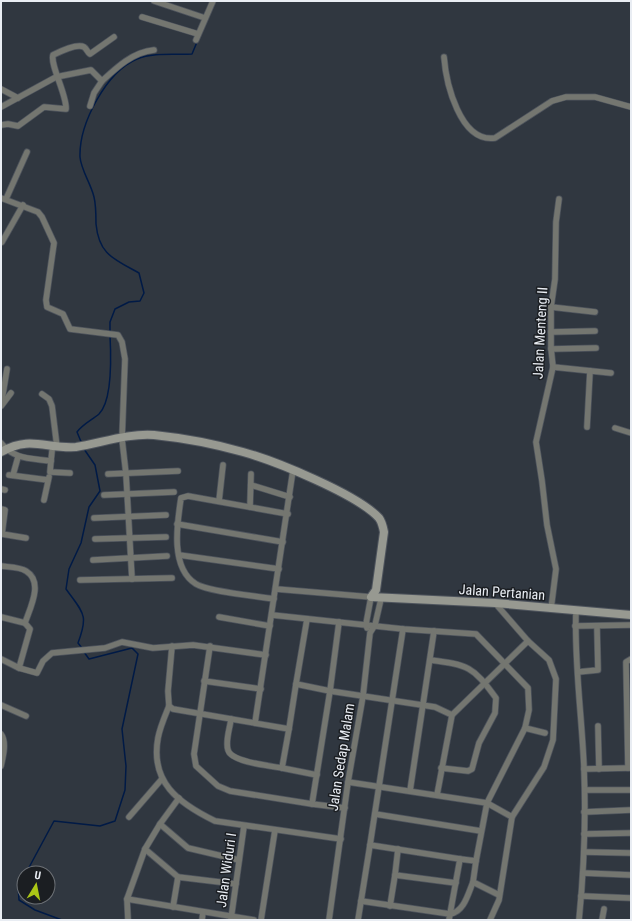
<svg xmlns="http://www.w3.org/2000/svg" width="632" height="921" font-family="'Roboto Condensed',sans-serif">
<rect width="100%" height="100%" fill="#303740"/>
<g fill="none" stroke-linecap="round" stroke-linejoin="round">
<!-- stream -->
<g stroke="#001a46" stroke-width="1.5">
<path d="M 110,331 L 110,322 L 115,309 L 129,302 L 140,301 L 144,293 L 139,273 C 114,259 99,255 96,224 C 96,215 96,205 94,197 C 91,184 81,170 80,157 C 79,124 106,72 137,59 C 153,52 175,55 192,54 L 197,42"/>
<path d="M 82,444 L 77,432 C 83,424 92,420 99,414 C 113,400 111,354 110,335"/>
<path d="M 82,648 L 78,643 C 89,614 83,613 66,589 L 69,569 L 81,543 L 89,507 L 100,491 L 95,465 L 84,449"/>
<polyline points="26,873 54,821 100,826 115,821 125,790 126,766 122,729 138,654 132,648 89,659 84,652"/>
<polyline points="24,876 18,885 19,900 35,910 62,920"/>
</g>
<defs>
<g id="street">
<polyline points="154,1 205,18"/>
<polyline points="142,17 198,34"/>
<polyline points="196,40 213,1"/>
<path d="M 444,57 C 446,83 460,143 495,138 L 552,101 L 566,97 L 595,97 L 631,107"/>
<polyline points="1,89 18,98"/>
<polyline points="90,106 94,93 102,81"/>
<path d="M 1,107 L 56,77 L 91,70 L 102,81 C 117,67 133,52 154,50"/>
<path d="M 1,125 L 8,124 L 18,126 L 44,107 L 66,109 C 67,95 50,65 53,55 C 59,52 77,43 84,47 C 87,49 87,52 90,54 L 114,37"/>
<polyline points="1,198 38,212 42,217 54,243 46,300 47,307 63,314 70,329 118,335 122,342 125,359 122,439 126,474 132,579"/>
<polyline points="6,199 27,152"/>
<polyline points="2,242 23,205"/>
<polyline points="551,307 595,312"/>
<polyline points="551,332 595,331"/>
<polyline points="551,349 596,348"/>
<polyline points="553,367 611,373"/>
<polyline points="42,394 49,399 52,406 57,447"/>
<polyline points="2,405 11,393"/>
<polyline points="1,406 7,369"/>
<polyline points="587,427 590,371"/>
<polyline points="615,428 631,433"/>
<path d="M 1,443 C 15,460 30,458 51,461 L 52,451"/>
<polyline points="51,461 50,472 70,473"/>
<polyline points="108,474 178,471"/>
<polyline points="9,475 48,480"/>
<polyline points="13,475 18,457"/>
<polyline points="251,485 290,497"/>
<polyline points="1,489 5,490"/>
<polyline points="104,495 174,492"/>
<polyline points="44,500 49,477"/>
<polyline points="219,501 223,465"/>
<polyline points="250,507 251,474"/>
<polyline points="1,509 5,510 2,534 26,538"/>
<polyline points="94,518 166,515"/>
<polyline points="177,524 283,542"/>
<polyline points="95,539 166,537"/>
<polyline points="179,555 279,569"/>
<polyline points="93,560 167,556"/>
<path d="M 1,566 C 8,567 20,567 26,571 C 44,582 30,608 25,623 L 1,617"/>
<polyline points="80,580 172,578"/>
<polyline points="276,589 371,597 366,624 367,628"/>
<path d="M 274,599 C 258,596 209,592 196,584 C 170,568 177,524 181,498 L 188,496 L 288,514"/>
<polyline points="495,603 528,641"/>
<polyline points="551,609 556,569 547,525 542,481 536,442 553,367 551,348 551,307 555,279 556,222 559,199"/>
<path d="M 576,611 C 574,663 582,716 584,768 C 586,819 584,870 579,920"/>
<polyline points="272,615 403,629 476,634 528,688 529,710 525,728 487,803 476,861 460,859"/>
<polyline points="219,617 270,626"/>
<polyline points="339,622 330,691 435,707 452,715"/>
<polyline points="575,626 631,625"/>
<polyline points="172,646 168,691 169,706 173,709 289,729 296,684 330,691 312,804 345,808"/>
<polyline points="210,646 194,754 196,766 218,786 230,791 312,804"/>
<polyline points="1,659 19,668 30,629 25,623"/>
<path d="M 430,660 C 468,665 473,666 496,698 L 495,713 L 479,743 L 472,769 L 468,771 L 441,768"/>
<polyline points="19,668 37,673 43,661 52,653 105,648 122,642 153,648 193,645 266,655"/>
<polyline points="578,672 598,670 597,627"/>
<polyline points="204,681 261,689"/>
<polyline points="296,684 307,619"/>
<polyline points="1,705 26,716"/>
<path d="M 169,706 C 165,716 160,727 158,738 C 150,782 178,803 215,821 L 341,839"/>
<path d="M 231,719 C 230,728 225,741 228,750 C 231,762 270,766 282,768 L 289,729"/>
<polyline points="255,723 293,470"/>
<polyline points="598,726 599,769"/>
<polyline points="525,728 545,733"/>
<path d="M 1,734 C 7,742 3,757 1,766"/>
<polyline points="282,768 317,775"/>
<polyline points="628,768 626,662 631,659"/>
<polyline points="584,769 630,768"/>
<polyline points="348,782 487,803 512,817"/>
<polyline points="585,790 631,790"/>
<polyline points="410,791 434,631"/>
<polyline points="437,795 452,715 528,641 549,660 556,679 553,740 544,767 512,817 499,900 490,920"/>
<polyline points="584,812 631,810"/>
<polyline points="375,814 481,831"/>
<polyline points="129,817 161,780"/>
<polyline points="160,824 188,848 239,860"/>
<polyline points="584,834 631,833"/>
<polyline points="370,845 403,629"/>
<polyline points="145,849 178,877 236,884"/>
<polyline points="398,849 395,875 456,883"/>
<polyline points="584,852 631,853"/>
<polyline points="476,861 473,882 499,895"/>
<polyline points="583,873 631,875"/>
<polyline points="581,896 630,898"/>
<polyline points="127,899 254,920"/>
<polyline points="361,901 450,914 449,920"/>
<polyline points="390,906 395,875"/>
<polyline points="173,907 178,877"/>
<polyline points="231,919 244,826"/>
<polyline points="128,920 127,899 145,849 160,824 179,798"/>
<polyline points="202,920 203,912"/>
<polyline points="261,920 275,830"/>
<polyline points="329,920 348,782 363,696 370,633 375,625 381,599"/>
<path d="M 358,920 L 370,845 L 460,859 L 450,914 C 464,912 468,894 473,882"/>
<polyline points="602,920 604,909"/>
</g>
<path id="secondary" d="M 1,452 C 30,435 46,449 76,447 C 101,443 129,433 154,435 C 183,438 215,444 243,452 C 275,461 357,494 379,518 C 382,522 383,527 384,532 L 376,590 L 371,597 L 495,603 L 631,615"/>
</defs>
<!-- street casing -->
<use href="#street" stroke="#4e545d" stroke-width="7"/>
<!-- secondary casing -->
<use href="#secondary" stroke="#4e545d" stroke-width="10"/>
<!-- street -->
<use href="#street" stroke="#747670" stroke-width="5.5"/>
<!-- secondary -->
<use href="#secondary" stroke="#979991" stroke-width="8"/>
</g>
<g text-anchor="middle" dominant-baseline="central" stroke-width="3" stroke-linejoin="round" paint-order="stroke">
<!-- street labels -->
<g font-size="14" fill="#e9edf3" stroke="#1b1e22">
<text transform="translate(540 333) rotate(-87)">Jalan Menteng II</text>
<text transform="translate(502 592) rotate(4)">Jalan Pertanian</text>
<text transform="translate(341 757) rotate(-81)">Jalan Sedap Malam</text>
<text transform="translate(226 870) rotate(-82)">Jalan Widuri I</text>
</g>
</g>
<!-- border -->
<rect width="632" height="921" fill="none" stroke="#e9edf3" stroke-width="4"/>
<!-- north arrow -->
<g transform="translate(36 885) rotate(10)"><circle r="19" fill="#1b1e22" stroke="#6d7176"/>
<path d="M0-3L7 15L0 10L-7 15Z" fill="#abc616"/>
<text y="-6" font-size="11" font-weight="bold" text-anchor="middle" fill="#e9edf3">U</text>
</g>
</svg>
